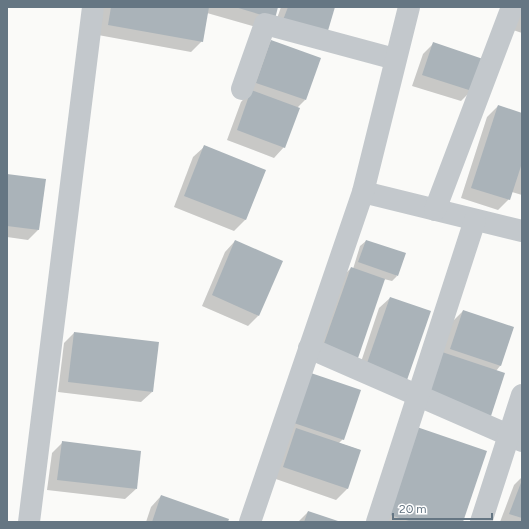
<svg xmlns="http://www.w3.org/2000/svg" width="529" height="529" font-family="Figtree,sans-serif">
<rect width="100%" height="100%" fill="#fafaf8"/>
<!-- shadow -->
<g fill="#0003">
<polygon points="103,7 277,7 263,29 207,13 202,41 191,52 98,35"/>
<polygon points="281,7 334,7 273,30"/>
<polygon points="522,9 522,33 513,30"/>
<polygon points="271,41 305,100 297,108 284,147 274,158 227,140 241,102 248,94 261,52"/>
<polygon points="433,44 471,91 461,101 412,86 423,54"/>
<polygon points="498,106 522,114 522,195 512,192 509,199 498,210 461,198 487,117"/>
<polygon points="204,147 264,170 245,220 234,231 174,207 193,157"/>
<polygon points="7,175 38,230 28,240 7,237"/>
<polygon points="235,241 258,316 248,326 202,306 225,252"/>
<polygon points="366,241 397,276 392,281 384,279 356,361 312,360 340,279 351,268 353,269 360,246"/>
<polygon points="390,298 429,311 356,377 379,308"/>
<polygon points="463,311 513,328 500,366 496,371 415,404 452,322"/>
<polygon points="74,333 152,392 141,402 58,392 64,343"/>
<polygon points="297,384 343,439 339,443 360,450 347,489 336,500 273,478"/>
<polygon points="63,442 136,489 125,499 47,490 52,453"/>
<polygon points="485,451 462,522 372,522"/>
<polygon points="522,477 522,522 500,522 514,485"/>
<polygon points="161,496 227,522 146,522 151,507"/>
<polygon points="308,512 338,522 298,522"/>
</g>
<!-- building -->
<g fill="#aab3b9">
<polygon points="111,7 209,7 203,42 108,25"/>
<polygon points="235,7 278,7 275,19"/>
<polygon points="288,7 335,7 327,34 283,20"/>
<polygon points="271,40 321,58 306,100 256,83"/>
<polygon points="433,42 483,59 472,91 422,75"/>
<polygon points="251,90 300,108 285,148 237,130"/>
<polygon points="498,105 522,113 522,163 510,200 471,188"/>
<polygon points="204,145 266,170 246,220 184,196"/>
<polygon points="7,174 46,179 39,230 7,226"/>
<polygon points="235,240 283,261 259,316 212,295"/>
<polygon points="366,240 406,253 398,276 358,262"/>
<polygon points="351,267 385,279 357,361 322,349"/>
<polygon points="390,297 431,311 407,380 366,366"/>
<polygon points="463,310 514,327 501,366 450,349"/>
<polygon points="74,332 159,342 153,392 68,382"/>
<polygon points="439,351 505,373 491,416 425,394"/>
<polygon points="308,372 361,390 344,440 291,422"/>
<polygon points="414,426 487,451 463,522 412,522 384,513"/>
<polygon points="296,428 361,450 348,489 283,467"/>
<polygon points="62,441 141,451 137,489 57,480"/>
<polygon points="522,480 522,518 509,514"/>
<polygon points="161,495 229,519 228,522 152,522"/>
<polygon points="308,511 341,522 304,522"/>
</g>
<g fill="none" stroke-linecap="round" stroke-linejoin="round">
<!-- minor -->
<g stroke="#c3c8cc" stroke-width="22">
<polyline points="242,89 265,24 395,59"/>
<polyline points="363,192 522,231"/>
<polyline points="435,210 512,7"/>
<polyline points="309,348 522,441"/>
<polyline points="29,522 93,7"/>
<polyline points="250,522 363,192 409,7"/>
<polyline points="377,522 475,220"/>
<polyline points="481,522 522,395"/>
</g>
</g>
<!-- border -->
<rect width="529" height="529" fill="none" stroke="#657683" stroke-width="16"/>
<!-- scale -->
<path d="M393 513v6h99v-6" fill="none" stroke="#657683" stroke-width="2"/>
<text x="399" y="513" font-size="12" fill="#657683" stroke="#ffffff" stroke-width="3" paint-order="stroke">20 m</text>
</svg>
